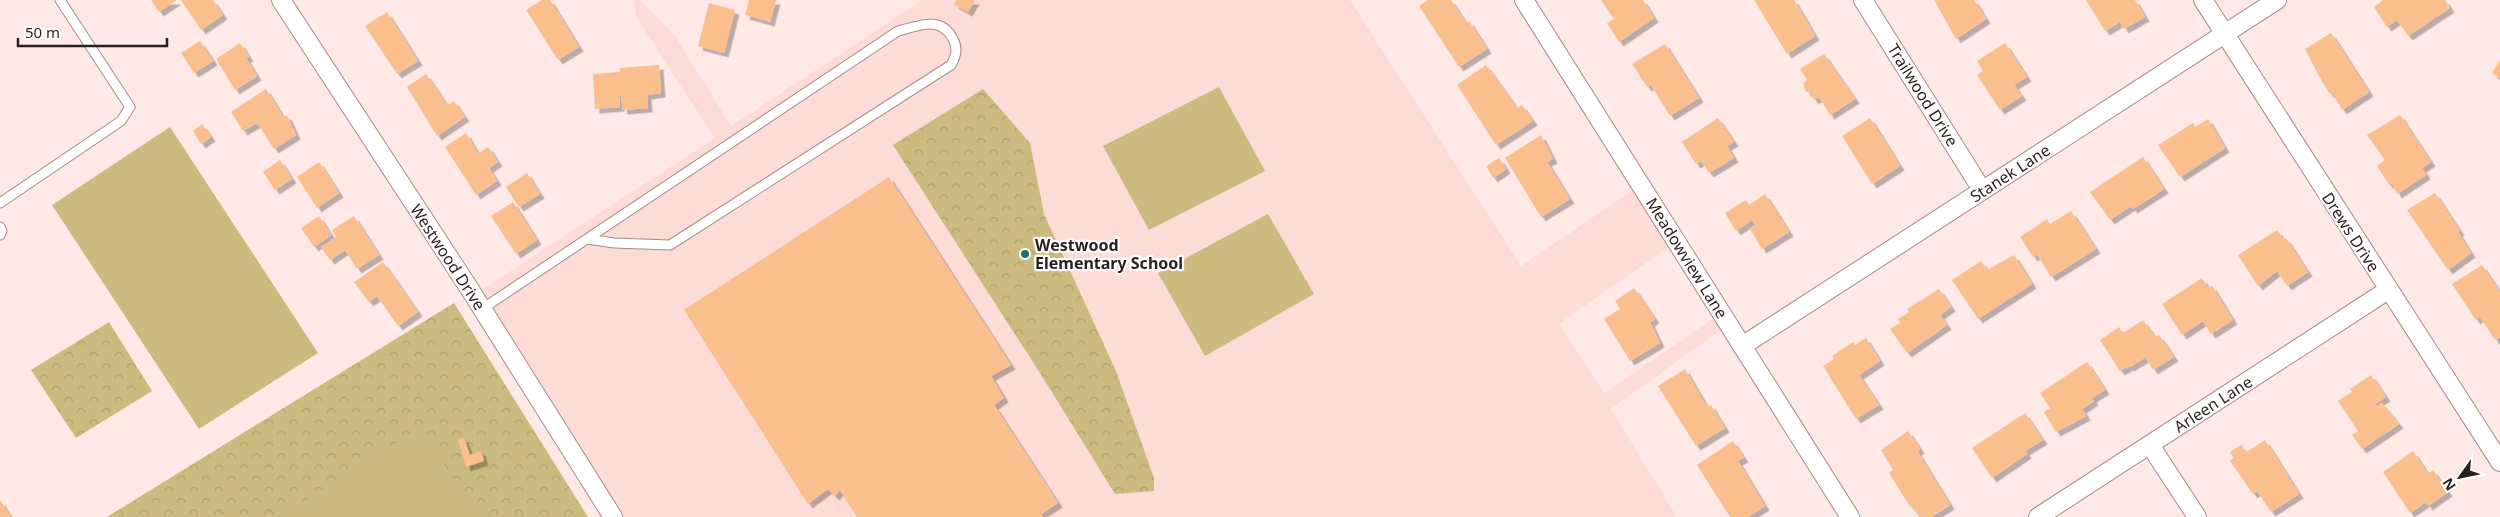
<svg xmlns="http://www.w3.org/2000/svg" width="2500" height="517" font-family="'Noto Sans',sans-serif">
<defs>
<pattern id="park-crowns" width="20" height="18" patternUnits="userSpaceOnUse" patternTransform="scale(1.25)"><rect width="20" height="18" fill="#ccbb7f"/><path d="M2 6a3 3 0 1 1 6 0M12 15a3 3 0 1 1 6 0" fill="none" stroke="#afa06d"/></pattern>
<filter id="shadow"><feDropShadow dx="4.5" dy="4.5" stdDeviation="0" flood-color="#0004"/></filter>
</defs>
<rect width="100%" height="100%" fill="#fee9e7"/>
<!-- built -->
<polygon fill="#fddbd7" points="634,0 640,0 675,36 731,126 922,0 1350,0 1521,266 1641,185 1676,242 1559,324 1604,393 1722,313 1729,324 1611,409 1677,517 619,517 478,292 715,138 636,17"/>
<!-- park -->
<g fill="url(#park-crowns)">
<polygon points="983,89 1030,143 1044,214 1116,371 1154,478 1154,491 1115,494 1040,373 893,145"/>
<polygon points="454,303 588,517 107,517"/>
<polygon points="109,322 152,391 76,438 31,370"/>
</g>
<!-- garden -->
<g fill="#ccbb7f">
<polygon points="1219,87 1265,171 1149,230 1103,146"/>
<polygon points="170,127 318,353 199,429 52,205"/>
<polygon points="1268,214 1314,294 1205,356 1158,273"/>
<polygon points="420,428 478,517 280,517"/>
</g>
<!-- building -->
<g fill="#fbbf8e" filter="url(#shadow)">
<polygon points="151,0 177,0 159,12"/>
<polygon points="181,0 213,0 223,15 201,30"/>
<polygon points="542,0 550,0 579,47 558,60 526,10"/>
<polygon points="749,0 776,0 770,22 745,15"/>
<polygon points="956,0 975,0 968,12 954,4"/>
<polygon points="1428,0 1451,0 1466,23 1469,21 1487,49 1459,67 1419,6"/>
<polygon points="1601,0 1643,0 1654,18 1619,42 1607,23 1614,19"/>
<polygon points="1754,0 1794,0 1815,36 1787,54"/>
<polygon points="1934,0 1974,0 1986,19 1956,39"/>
<polygon points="2086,0 2135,0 2145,17 2124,29 2120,22 2105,31"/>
<polygon points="2383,0 2445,0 2450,8 2408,36 2397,20 2387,27 2374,7"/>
<polygon points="709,3 735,10 724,53 698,46"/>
<polygon points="387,12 418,61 397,74 365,26"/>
<polygon points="2331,33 2369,92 2342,110 2332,92 2329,93 2319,76 2305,49"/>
<polygon points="200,41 213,61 194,73 181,53"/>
<polygon points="240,43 249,57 246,58 257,76 235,90 216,59"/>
<polygon points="2005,43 2027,77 2014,85 2022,96 2000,110 1977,75 1983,71 1977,61"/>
<polygon points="1665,44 1699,98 1670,116 1651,85 1647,87 1632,64"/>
<polygon points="1824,54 1855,99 1830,115 1819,97 1814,100 1809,92 1806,92 1803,83 1807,80 1800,69"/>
<polygon points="2500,60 2500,78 2492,73"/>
<polygon points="659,65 661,93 647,95 648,108 623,110 621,96 619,96 620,107 595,109 593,74 620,72 620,68"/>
<polygon points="1486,65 1517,108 1522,105 1533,121 1496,145 1457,85"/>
<polygon points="426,74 447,105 454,101 465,117 437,136 407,87"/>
<polygon points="266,89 283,117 287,115 296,135 274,149 257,123 243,131 231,112"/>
<polygon points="2400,115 2431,162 2422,168 2426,175 2397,194 2392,183 2389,185 2377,166 2385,160 2367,135"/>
<polygon points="1718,118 1734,142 1727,146 1734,158 1709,173 1701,161 1696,164 1682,142"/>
<polygon points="1870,118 1900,166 1872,184 1842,136"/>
<polygon points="2208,119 2225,148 2180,177 2158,145 2193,123 2195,127"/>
<polygon points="202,124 211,137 201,144 193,131"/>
<polygon points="466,133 478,154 488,147 498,162 489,168 497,181 476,195 445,147"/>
<polygon points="1541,135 1553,159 1547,162 1570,199 1541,217 1505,158"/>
<polygon points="2143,157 2164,189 2133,209 2131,206 2110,220 2090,192"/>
<polygon points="1499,158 1506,169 1493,178 1486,166"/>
<polygon points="280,160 292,179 275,190 263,172"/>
<polygon points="319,162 339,193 317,208 297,177"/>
<polygon points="527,173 540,194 519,207 506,187"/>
<polygon points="889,177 1011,365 991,376 1004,398 994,405 1058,503 1041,514 1043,517 857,517 840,490 835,496 828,489 808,504 684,310"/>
<polygon points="2435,193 2460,231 2458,232 2471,253 2448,270 2407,210"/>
<polygon points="1765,194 1789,232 1762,249 1750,229 1756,225 1752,220 1736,231 1725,213 1746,200 1749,205"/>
<polygon points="513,202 537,240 516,254 491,216"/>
<polygon points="2071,211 2096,249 2051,277 2037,254 2033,257 2020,237 2047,219 2050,224"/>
<polygon points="319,216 331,235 314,247 301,228"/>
<polygon points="354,216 379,255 357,269 345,250 330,260 321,247 336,237 332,230"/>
<polygon points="2277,230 2284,240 2286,238 2308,272 2287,286 2277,271 2258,286 2238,255"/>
<polygon points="2014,255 2032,284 1978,319 1952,280 1981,261 1987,270"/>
<polygon points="383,262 418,312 398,326 377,296 369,302 354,282"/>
<polygon points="2482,265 2500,292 2500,337 2495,340 2480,317 2476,320 2452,284"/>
<polygon points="2202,278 2208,288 2212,286 2233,320 2211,334 2203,321 2182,335 2162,304"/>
<polygon points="1634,288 1655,319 1650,322 1660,343 1630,361 1604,319 1620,309 1615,301"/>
<polygon points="1939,289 1951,307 1940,315 1947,325 1907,353 1890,329 1900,323 1898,319 1909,312 1907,309"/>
<polygon points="2143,320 2155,337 2159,335 2174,357 2153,370 2145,356 2143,359 2130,367 2129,366 2120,371 2100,340 2119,327 2123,333"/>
<polygon points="1866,338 1880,361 1859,375 1879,405 1856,419 1823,366 1834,359 1832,356 1853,342 1855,345"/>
<polygon points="2087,362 2105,390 2092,398 2094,401 2082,409 2086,416 2056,432 2044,412 2050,408 2040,393"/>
<polygon points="1685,369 1707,407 1711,405 1725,428 1696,446 1658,386"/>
<polygon points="2371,375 2386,397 2375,404 2377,406 2382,403 2399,424 2362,449 2352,435 2358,431 2338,401 2352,392 2350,389"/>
<polygon points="2025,413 2043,440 2025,451 2027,454 1992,478 1972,448"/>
<polygon points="1908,431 1920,449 1917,451 1950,505 1931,517 1919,517 1912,506 1911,508 1889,473 1893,470 1881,450"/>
<polygon points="464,438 470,455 481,451 484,461 466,467 458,440"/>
<polygon points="2265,440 2299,494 2271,512 2257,491 2253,494 2230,461 2234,458 2230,452 2241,445 2246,452"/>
<polygon points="1733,441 1744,458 1738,461 1765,506 1748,517 1730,517 1697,465"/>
<polygon points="2413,451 2428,474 2433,470 2448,492 2428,506 2426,502 2410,513 2383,472"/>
<polygon points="0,500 11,517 0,517"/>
</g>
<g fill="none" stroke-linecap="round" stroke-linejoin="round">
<defs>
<g id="service">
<polyline points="0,203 121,121 130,107 60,0"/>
<polyline points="0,227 2,231 0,235"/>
<path d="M 482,309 L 898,31 C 918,26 941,15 953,39 C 958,48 956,57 951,65 L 670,245 L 614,243 L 588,239"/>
</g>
<g id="minor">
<polyline points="281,0 469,288 613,517"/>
<polyline points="1524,0 1850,517"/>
<polyline points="1863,0 1982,190"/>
<polyline points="2203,0 2500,462"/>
<polyline points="1742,346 2277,0"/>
<polyline points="2150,445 2197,517"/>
<polyline points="2038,517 2388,290"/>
</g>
</defs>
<!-- service casing -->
<use href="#service" stroke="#a48c89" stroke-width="11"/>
<!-- minor casing -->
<use href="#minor" stroke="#a48c89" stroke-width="20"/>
<!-- service -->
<use href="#service" stroke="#fff" stroke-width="9"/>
<!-- minor -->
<use href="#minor" stroke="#fff" stroke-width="18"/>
</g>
<!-- markers -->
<circle fill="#226e6f" stroke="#fff" stroke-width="2" cx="1025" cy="254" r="5"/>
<g text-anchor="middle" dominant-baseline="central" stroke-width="4.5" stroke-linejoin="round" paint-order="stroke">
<!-- street labels -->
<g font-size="16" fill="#281f1e" stroke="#fff">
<text transform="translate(1923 95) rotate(58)">Trailwood Drive</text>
<text transform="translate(2010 173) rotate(-33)">Stanek Lane</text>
<text transform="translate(2351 232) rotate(57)">Drews Drive</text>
<text transform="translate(448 257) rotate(57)">Westwood Drive</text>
<text transform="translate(1687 258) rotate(58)">Meadowview Lane</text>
<text transform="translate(2213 404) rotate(-33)">Arleen Lane</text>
</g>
<!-- poi labels -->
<g font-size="16" font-weight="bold" fill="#281f1e" stroke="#fff" text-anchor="start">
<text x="1035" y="245">Westwood<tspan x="1035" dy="18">Elementary School</tspan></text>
</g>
</g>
<!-- north arrow -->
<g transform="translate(2460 477) rotate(237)" stroke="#ffffff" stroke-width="4" paint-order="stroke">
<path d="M0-4L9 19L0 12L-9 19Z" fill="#281f1e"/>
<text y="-8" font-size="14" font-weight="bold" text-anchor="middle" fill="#281f1e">N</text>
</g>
<!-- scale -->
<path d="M18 38v8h149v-8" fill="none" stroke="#281f1e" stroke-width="2.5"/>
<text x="25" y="38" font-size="15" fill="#281f1e" stroke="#ffffff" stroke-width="4" paint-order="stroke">50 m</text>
</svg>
